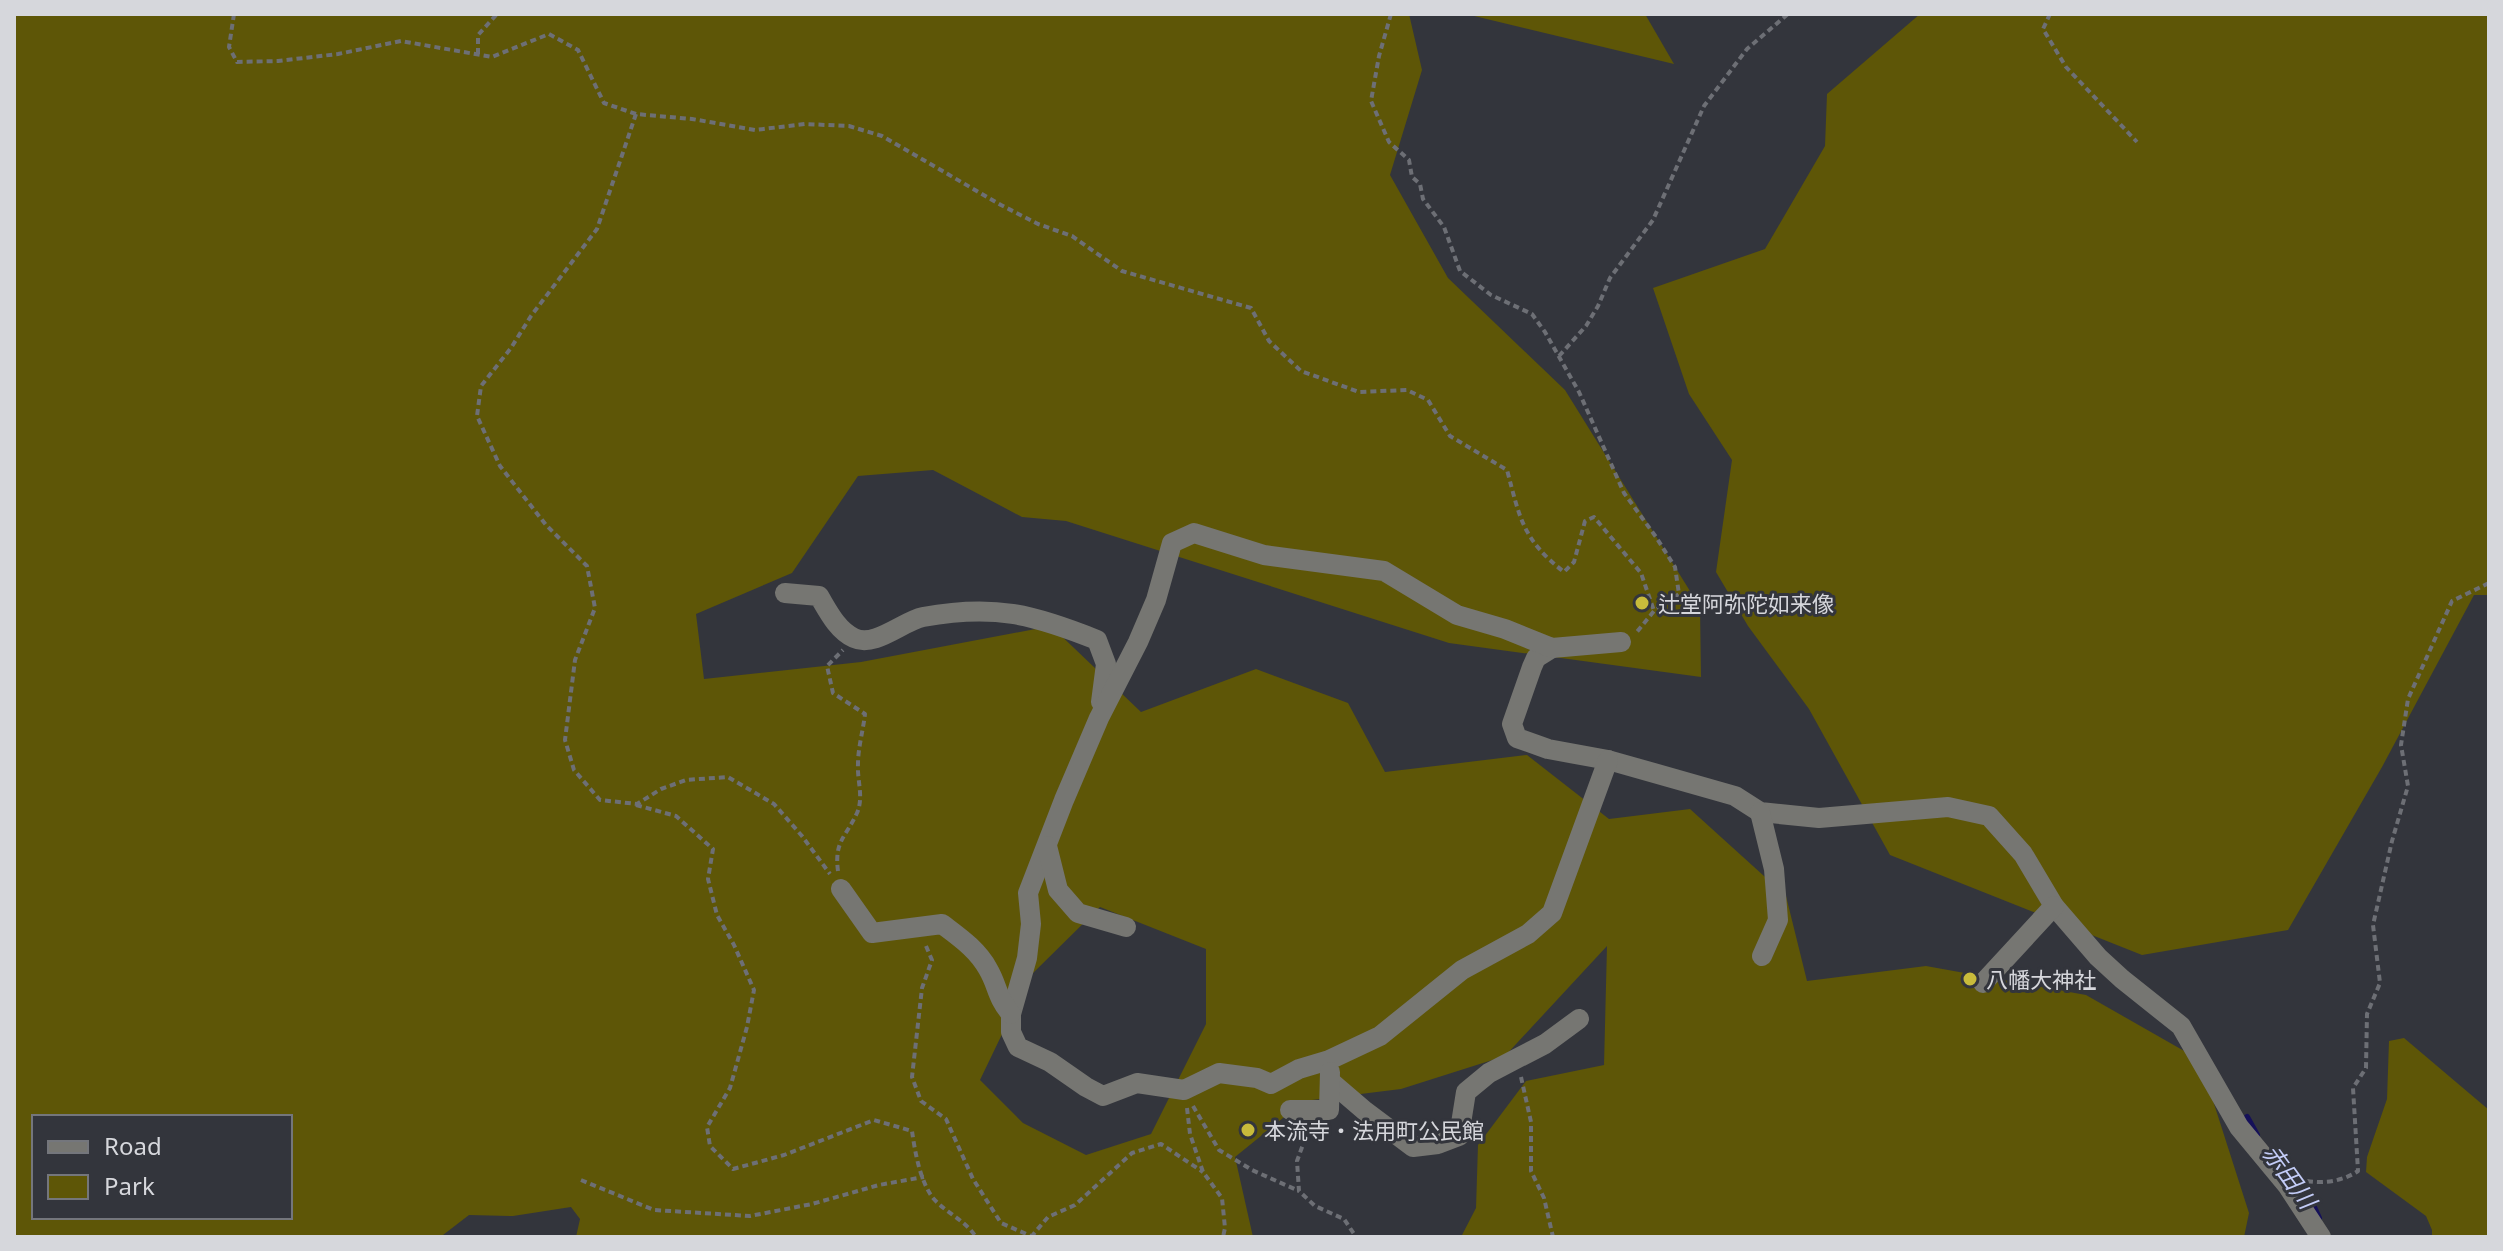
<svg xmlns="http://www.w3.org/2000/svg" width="2503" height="1251" font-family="'Noto Sans','Noto Sans JP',sans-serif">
<rect width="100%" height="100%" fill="#33353c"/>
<!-- green -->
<g fill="#5e5607" fill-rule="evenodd">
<path d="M 14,14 L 1409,14 L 1422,70 L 1390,175 L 1448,278 L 1565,390 L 1675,567 L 1700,607 L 1701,677 L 1449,643 L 1066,521 L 1022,517 L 933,470 L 858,476 L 792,573 L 696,614 L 704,679 L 861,662 L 1051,626 L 1141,712 L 1256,669 L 1348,703 L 1385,772 L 1527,755 L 1609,819 L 1690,809 L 1786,896 L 1807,981 L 1926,966 L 2086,995 L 2200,1060 L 2249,1213 L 2244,1237 L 1461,1237 L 1476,1208 L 1478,1145 L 1526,1081 L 1604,1065 L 1607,946 L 1505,1056 L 1401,1089 L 1304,1101 L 1235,1157 L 1253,1237 L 576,1237 L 580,1219 L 571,1207 L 513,1216 L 469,1215 L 443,1235 L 436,1237 L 14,1237 ZM 1100,907 L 1206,949 L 1206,1024 L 1151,1134 L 1086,1155 L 1023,1123 L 980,1080 L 1030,976 ZM 34,1117 L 290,1117 L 290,1217 L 34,1217 Z"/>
<polygon points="1466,14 1645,14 1674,64"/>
<polygon points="1920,14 2489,14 2489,595 2474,595 2382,767 2288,930 2142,955 1890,855 1809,709 1748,626 1716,572 1732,460 1689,394 1653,288 1765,249 1825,146 1827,94"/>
<polygon points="2404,1038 2489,1110 2489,1237 2432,1237 2432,1230 2426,1216 2366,1172 2367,1157 2387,1099 2389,1041"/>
</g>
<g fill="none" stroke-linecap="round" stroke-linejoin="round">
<!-- stream -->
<g stroke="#151059" stroke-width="6">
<polyline points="2247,1117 2257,1135"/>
<polyline points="2297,1184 2313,1205 2319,1218"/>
</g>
<!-- path -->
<g stroke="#6d6f75" stroke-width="4" stroke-dasharray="6 4" stroke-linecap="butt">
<path d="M 234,14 L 229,47 L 237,62 L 278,61 L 338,54 L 401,41 L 492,57 L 549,34 L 578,50 L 604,103 L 636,114 L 692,119 L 755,130 L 805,124 L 849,126 L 882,136 L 1001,205 L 1038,224 L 1072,236 L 1122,271 L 1251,308 L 1269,341 L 1301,371 L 1359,392 L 1407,390 L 1428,400 L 1450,436 L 1507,470 C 1520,518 1522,539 1564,572 L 1574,562 L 1585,521 L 1594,517 L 1641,573 L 1654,611"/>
<polyline points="1391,14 1379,56 1371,101 1389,142 1409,160 1412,177 1420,184 1423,199 1444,227 1460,271 1491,295 1532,314 1545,332 1579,392 1624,493 1656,537 1675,567 1679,594 1654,611 1636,633"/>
<polyline points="2050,14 2043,29 2066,67 2137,142"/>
<polyline points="478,54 478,35 497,14"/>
<polyline points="636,114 597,229 531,316 511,348 481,386 477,416 500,466 546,525 587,566 595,608 575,660 565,740 574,770 600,800 637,804 661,789 686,780 728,777 774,804 802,836 830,874"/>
<polyline points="1559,356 1586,326 1598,306 1610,278 1653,220 1704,106 1747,49 1788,14"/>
<path d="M 636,805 L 676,816 L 713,849 L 708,879 L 717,915 L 734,945 L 754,990 L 747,1027 L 730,1088 L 707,1127 L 710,1146 L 733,1169 L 784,1155 L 874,1120 L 912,1131 C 915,1152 920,1181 933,1198 C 946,1213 965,1220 976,1237"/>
<path d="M 838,871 C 834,841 846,837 857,813 C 864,797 857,781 858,764 C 858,748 863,731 865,714 L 833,693 L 827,666 L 843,650"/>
<polyline points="926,946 932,960 922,988 912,1077 921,1101 946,1119 973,1179 1001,1223 1031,1236"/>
<polyline points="1521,1077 1531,1122 1531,1171 1544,1198 1553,1237"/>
<polyline points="1193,1106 1219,1150 1252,1170 1299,1191"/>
<polyline points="1187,1108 1190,1134 1203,1172 1222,1198 1225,1228 1223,1237"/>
<polyline points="1309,1128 1297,1161 1299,1191 1315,1206 1344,1219 1356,1237"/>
<polyline points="581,1180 654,1210 750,1216 812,1204 879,1185 924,1177"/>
<path d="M 2307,1181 C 2324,1184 2343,1181 2358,1171 L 2353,1088 L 2366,1068 L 2367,1014 L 2380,983 L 2373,925 L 2392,841 L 2408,786 L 2401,745 L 2408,699 L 2452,601 L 2489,583"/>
<polyline points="1031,1237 1048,1217 1075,1205 1132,1153 1161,1144 1203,1172"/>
</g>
<!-- minor -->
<g stroke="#767672" stroke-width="20">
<path d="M 785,593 L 819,596 C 828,611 837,630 854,638 C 875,648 903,621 923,617 C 994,604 1032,614 1097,640 L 1106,664 L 1101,702"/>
<polyline points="1552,648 1536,658 1532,667 1512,724 1517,738 1548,749 1608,760 1735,796 1760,812 1819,818 1948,807 1989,816 2023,854 2054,906 2098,957 2122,979 2181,1026 2239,1127 2287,1185 2321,1237"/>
<polyline points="1608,760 1552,913 1528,934 1462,970 1380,1036 1329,1060 1299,1069 1271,1084 1257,1078 1219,1073 1184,1090 1137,1083 1103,1096 1086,1087 1050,1062 1018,1047 1011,1032 1011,1014 1027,958 1031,924 1028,893 1064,800 1099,718 1138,642 1156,600 1172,543 1194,533 1264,555 1384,571 1457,615 1505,629 1552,648 1621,642"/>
<polyline points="1760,812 1774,869 1778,920 1762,956"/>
<polyline points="1047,846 1058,890 1078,913 1126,927"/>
<path d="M 841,889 L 872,933 L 942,924 C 959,937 977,949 988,969 C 998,986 996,996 1011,1014"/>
<polyline points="1983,983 2054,906"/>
<polyline points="1330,1081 1365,1111 1413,1147 1438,1144 1459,1136 1466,1092 1489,1073 1545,1044 1579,1019"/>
<polyline points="1290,1110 1329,1110 1330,1072"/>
</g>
</g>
<!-- markers -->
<g fill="#c8bb3b" stroke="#33353c" stroke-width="3">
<circle cx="1642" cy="603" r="8"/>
<circle cx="1970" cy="979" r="8"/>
<circle cx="1248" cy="1130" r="8"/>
</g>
<g text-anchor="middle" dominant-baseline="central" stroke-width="6" stroke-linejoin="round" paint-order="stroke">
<!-- poi labels -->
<g font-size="22" fill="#d6d7dc" stroke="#33353c" text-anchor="start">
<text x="1658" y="603">辻堂阿弥陀如来像</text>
<text x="1986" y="979">八幡大神社</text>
<text x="1264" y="1130">本流寺・法用町公民館</text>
</g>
<!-- water labels -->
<g font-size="24" font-style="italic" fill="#c3ccf7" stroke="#33353c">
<text transform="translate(2290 1176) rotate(54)">赤田川</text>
</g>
</g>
<!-- border -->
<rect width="2503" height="1251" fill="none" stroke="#d6d7dc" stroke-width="32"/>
<!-- legend -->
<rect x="32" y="1115" width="260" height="104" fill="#33353c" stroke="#74767c" stroke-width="2"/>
<rect x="48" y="1141" width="40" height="12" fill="#767672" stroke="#74767c" stroke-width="2"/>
<text x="104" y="1155" font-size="24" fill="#d6d7dc">Road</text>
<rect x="48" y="1175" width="40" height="24" fill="#5e5607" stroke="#74767c" stroke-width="2"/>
<text x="104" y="1195" font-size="24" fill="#d6d7dc">Park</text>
</svg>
